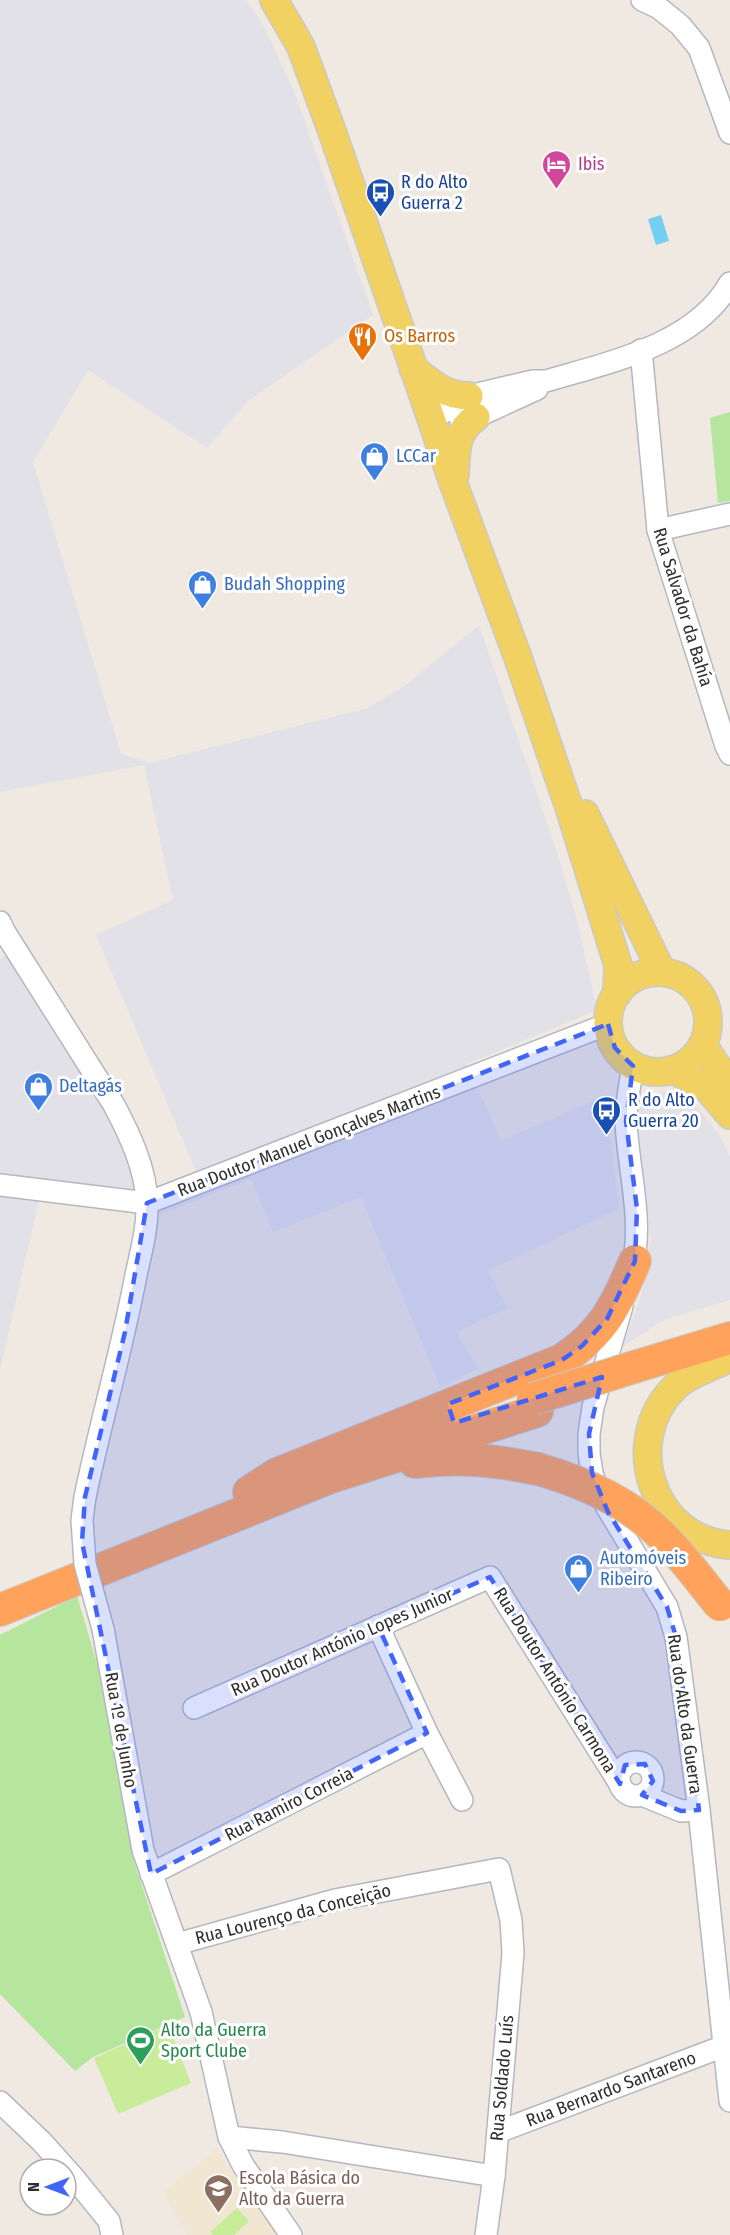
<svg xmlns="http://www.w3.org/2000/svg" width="730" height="2235" font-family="'Fira Sans Condensed',sans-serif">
<rect width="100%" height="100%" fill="#efe9e1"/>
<!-- industrial -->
<g fill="#e3e1e8">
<polygon points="0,0 246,0 261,21 294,91 373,315 248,401 207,448 88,370 33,462 121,754 149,763 368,708 406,685 479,625 554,843 578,923 597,1010 467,1064 501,1141 605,1096 619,1209 488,1270 507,1308 457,1332 477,1368 441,1388 361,1197 273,1232 251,1179 162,1214 39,1200 0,1370 0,959 12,951 154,1184 164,1189 198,1176 96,935 173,900 144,765 0,792"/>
<polygon points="665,1091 688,1100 700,1110 722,1139 730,1157 730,1300 666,1319 621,1347 635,1314 643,1288 651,1238 637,1117 640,1106 646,1098 654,1093"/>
</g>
<!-- education -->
<polygon fill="#f0e6d1" points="216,2149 276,2235 187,2235 163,2192"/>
<!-- green -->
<g fill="#b6e59e">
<polygon points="730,412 730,501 718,503 710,418"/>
<polygon points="77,1596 97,1663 134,1861 185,2017 93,2057 75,2071 0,1994 0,1635"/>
</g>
<!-- pitch -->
<g fill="#c9ec9a">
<polygon points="168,2025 191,2083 118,2114 94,2058"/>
<polygon points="237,2208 249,2221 234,2235 213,2235 210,2232"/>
</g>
<!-- water -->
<polygon fill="#75cff0" points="661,215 669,241 656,245 648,219"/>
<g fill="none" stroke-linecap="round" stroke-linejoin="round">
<defs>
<g id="minor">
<polyline points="642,0 659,8 680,25 699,48 730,133"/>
<polyline points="641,350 658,530 726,746 730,754"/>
<polyline points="460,418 476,417 537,389"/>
<path d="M 431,420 L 469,396 L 533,381 L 546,381 C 610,362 695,345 730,283"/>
<polyline points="658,530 730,514"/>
<path d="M 0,922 L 4,931 L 114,1105 C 130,1135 146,1169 147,1203 C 148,1229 140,1255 135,1280 C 121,1353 100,1425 85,1497"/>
<polyline points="0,1185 147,1203 608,1024"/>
<path d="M 631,1273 C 645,1222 628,1172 626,1121 C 626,1103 630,1084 633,1066"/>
<polyline points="622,1306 593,1407 589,1434 589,1453 592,1473 599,1494 667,1607 676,1637 699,1810 730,2101"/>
<polyline points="378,1626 427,1733 462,1800"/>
<polyline points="103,1629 143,1850 201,2012 229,2137 243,2165 291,2235"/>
<polyline points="194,1708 490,1577 620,1784"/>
<circle cx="636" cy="1779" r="17"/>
<polyline points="642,1795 681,1811 699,1810"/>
<polyline points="151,1874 427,1733"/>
<polyline points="177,1944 335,1900 499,1869 511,1920 513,1953 494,2176 486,2235"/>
<polyline points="0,2102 42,2142 75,2179 109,2221 112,2235"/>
<polyline points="498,2132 724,2046"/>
<polyline points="229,2137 282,2142 494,2176"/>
</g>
<g id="major">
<polyline points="274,0 301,47 333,134 454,485 517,655 571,813 618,965 617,994"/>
<path d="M 413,368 C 431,383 445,396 469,396"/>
<path d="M 455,475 C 456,451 455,432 476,417"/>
<polyline points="585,814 662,972"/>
<circle cx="658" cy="1022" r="50"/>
<polyline points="703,1045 730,1086"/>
<polyline points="674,1070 708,1089 730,1115"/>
<path d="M 730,1358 C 712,1367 688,1374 673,1389 C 621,1443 653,1540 730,1545"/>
</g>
<g id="highway">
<polyline points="634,1367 730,1338"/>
<path d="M 415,1462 C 461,1457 493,1460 538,1469"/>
<path d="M 249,1492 L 277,1474 L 562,1360 C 603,1333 616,1306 635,1261"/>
<polyline points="0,1610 331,1477 537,1411"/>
</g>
</defs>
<!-- minor casing -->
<use href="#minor" stroke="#b4b7c1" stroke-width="24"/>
<!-- major casing -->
<use href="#major" stroke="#c9c9c9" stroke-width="30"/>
<!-- highway casing -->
<use href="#highway" stroke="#c9c9c9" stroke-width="34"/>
<!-- minor -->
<use href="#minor" stroke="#fff" stroke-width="21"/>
<!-- major -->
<use href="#major" stroke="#f2d163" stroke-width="27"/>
<!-- highway -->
<use href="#highway" stroke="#ffa35c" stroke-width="32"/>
<defs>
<polyline id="minor-bridge" points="85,1497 82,1520 85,1564 103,1629"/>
<g id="highway-bridge">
<polyline points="533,1399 634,1367"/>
<path d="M 538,1469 C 583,1482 627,1501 660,1534 C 682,1555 701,1582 720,1605"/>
</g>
</defs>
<!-- minor-bridge casing -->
<use href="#minor-bridge" stroke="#b4b7c1" stroke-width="24" stroke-linecap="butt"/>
<!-- highway-bridge casing -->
<use href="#highway-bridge" stroke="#c9c9c9" stroke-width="34" stroke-linecap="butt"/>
<!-- minor-bridge -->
<use href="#minor-bridge" stroke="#fff" stroke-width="21"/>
<!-- highway-bridge -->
<use href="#highway-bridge" stroke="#ffa35c" stroke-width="32"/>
</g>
<!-- marked area -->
<path fill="#4264fb" fill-opacity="0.2" stroke="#4264fb" stroke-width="4.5" stroke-dasharray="12 8" stroke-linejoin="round" d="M 608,1024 L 615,1048 L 633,1066 L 626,1121 L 637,1209 L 635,1261 L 607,1319 L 582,1346 L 562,1360 L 448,1404 L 454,1423 L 602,1377 L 589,1434 L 592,1473 L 608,1512 L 667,1607 L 676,1637 L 699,1810 L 681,1811 L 642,1795 L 653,1781 L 645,1764 L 625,1765 L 620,1784 L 490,1577 L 378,1626 L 427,1733 L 151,1874 L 82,1542 L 85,1497 L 125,1332 L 147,1203 Z"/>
<!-- icons -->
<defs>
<symbol id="hotel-pin" viewBox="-11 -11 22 30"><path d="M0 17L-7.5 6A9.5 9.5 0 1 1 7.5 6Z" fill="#d1479c" stroke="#fff"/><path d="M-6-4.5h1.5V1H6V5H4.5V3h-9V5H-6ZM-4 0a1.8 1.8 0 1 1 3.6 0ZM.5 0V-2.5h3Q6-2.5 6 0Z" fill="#fff"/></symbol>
<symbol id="bus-pin" viewBox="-11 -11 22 30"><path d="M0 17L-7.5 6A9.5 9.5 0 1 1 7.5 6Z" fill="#1a4fb4" stroke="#fff"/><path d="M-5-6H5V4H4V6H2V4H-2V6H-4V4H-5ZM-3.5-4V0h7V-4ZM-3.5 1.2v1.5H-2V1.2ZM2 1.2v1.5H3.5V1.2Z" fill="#fff"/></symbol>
<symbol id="restaurant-pin" viewBox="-11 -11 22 30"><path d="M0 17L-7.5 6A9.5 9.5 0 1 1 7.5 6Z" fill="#e8710a" stroke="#fff"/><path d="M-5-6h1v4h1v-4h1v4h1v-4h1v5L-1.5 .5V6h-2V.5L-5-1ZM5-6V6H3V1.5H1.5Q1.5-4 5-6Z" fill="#fff"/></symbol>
<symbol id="shop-pin" viewBox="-11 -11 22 30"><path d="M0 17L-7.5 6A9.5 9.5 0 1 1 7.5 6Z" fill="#3f7fe0" stroke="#fff"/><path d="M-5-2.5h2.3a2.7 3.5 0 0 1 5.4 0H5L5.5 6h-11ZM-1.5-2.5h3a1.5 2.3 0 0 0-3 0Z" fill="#fff"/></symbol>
<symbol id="stadium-pin" viewBox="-11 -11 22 30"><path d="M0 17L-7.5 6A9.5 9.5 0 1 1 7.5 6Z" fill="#2e9e5b" stroke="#fff"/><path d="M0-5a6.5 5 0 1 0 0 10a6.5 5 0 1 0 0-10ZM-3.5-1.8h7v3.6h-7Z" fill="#fff"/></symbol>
<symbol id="school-pin" viewBox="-11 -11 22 30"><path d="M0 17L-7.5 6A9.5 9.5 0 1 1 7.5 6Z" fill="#8d6e63" stroke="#fff"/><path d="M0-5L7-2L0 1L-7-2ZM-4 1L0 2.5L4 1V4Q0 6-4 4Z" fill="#fff"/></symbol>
</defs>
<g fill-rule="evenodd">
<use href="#hotel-pin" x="540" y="148" width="33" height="45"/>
<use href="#bus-pin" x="364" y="176" width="33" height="45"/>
<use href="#restaurant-pin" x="346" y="320" width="33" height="45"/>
<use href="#shop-pin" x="358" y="440" width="33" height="45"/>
<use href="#shop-pin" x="186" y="568" width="33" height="45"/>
<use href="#shop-pin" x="22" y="1070" width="33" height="45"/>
<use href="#bus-pin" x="590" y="1094" width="33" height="45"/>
<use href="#shop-pin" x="562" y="1552" width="33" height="45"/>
<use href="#stadium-pin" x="124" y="2024" width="33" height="45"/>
<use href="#school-pin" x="202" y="2172" width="33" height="45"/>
</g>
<g text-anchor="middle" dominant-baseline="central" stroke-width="6" stroke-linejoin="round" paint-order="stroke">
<!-- hotel labels -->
<g font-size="18" fill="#b23c85" stroke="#fff" text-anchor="start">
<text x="578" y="164">Ibis</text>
</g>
<!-- transit labels -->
<g font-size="18" fill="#164399" stroke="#fff" text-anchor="start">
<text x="401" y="182">R do Alto<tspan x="401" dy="21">Guerra 2</tspan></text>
<text x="628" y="1100">R do Alto<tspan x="628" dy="21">Guerra 20</tspan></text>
</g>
<!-- food labels -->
<g font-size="18" fill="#c56008" stroke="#fff" text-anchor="start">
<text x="384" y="336">Os Barros</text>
</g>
<!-- shop labels -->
<g font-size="18" fill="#366cbe" stroke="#fff" text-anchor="start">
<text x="396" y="456">LCCar</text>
<text x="224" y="584">Budah Shopping</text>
<text x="59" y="1086">Deltagás</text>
<text x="600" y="1558">Automóveis<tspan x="600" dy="21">Ribeiro</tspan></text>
</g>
<!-- street labels -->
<g font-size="18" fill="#2e2e2e" stroke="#fff">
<text transform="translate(683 607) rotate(73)">Rua Salvador da Bahía</text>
<text transform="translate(309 1141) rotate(-21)">Rua Doutor Manuel Gonçalves Martins</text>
<text transform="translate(342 1642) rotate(-24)">Rua Doutor António Lopes Junior</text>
<text transform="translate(555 1680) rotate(58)">Rua Doutor António Carmona</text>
<text transform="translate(685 1714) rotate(82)">Rua do Alto da Guerra</text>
<text transform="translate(121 1730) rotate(80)">Rua 1º de Junho</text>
<text transform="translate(289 1804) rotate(-27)">Rua Ramiro Correia</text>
<text transform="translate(293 1914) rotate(-14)">Rua Lourenço da Conceição</text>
<text transform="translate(502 2078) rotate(-85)">Rua Soldado Luís</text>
<text transform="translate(611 2089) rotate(-21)">Rua Bernardo Santareno</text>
</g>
<!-- leisure labels -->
<g font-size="18" fill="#27864d" stroke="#fff" text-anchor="start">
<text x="161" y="2030">Alto da Guerra<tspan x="161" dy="21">Sport Clube</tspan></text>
</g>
<!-- education labels -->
<g font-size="18" fill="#785e54" stroke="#fff" text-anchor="start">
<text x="239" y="2178">Escola Básica do<tspan x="239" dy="21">Alto da Guerra</tspan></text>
</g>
</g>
<!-- north arrow -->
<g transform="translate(48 2187) rotate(270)"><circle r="28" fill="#ffffff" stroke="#ababab" stroke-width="1.5"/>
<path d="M0-4.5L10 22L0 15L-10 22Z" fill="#4264fb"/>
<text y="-9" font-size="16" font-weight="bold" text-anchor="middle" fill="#2e2e2e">N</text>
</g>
</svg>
